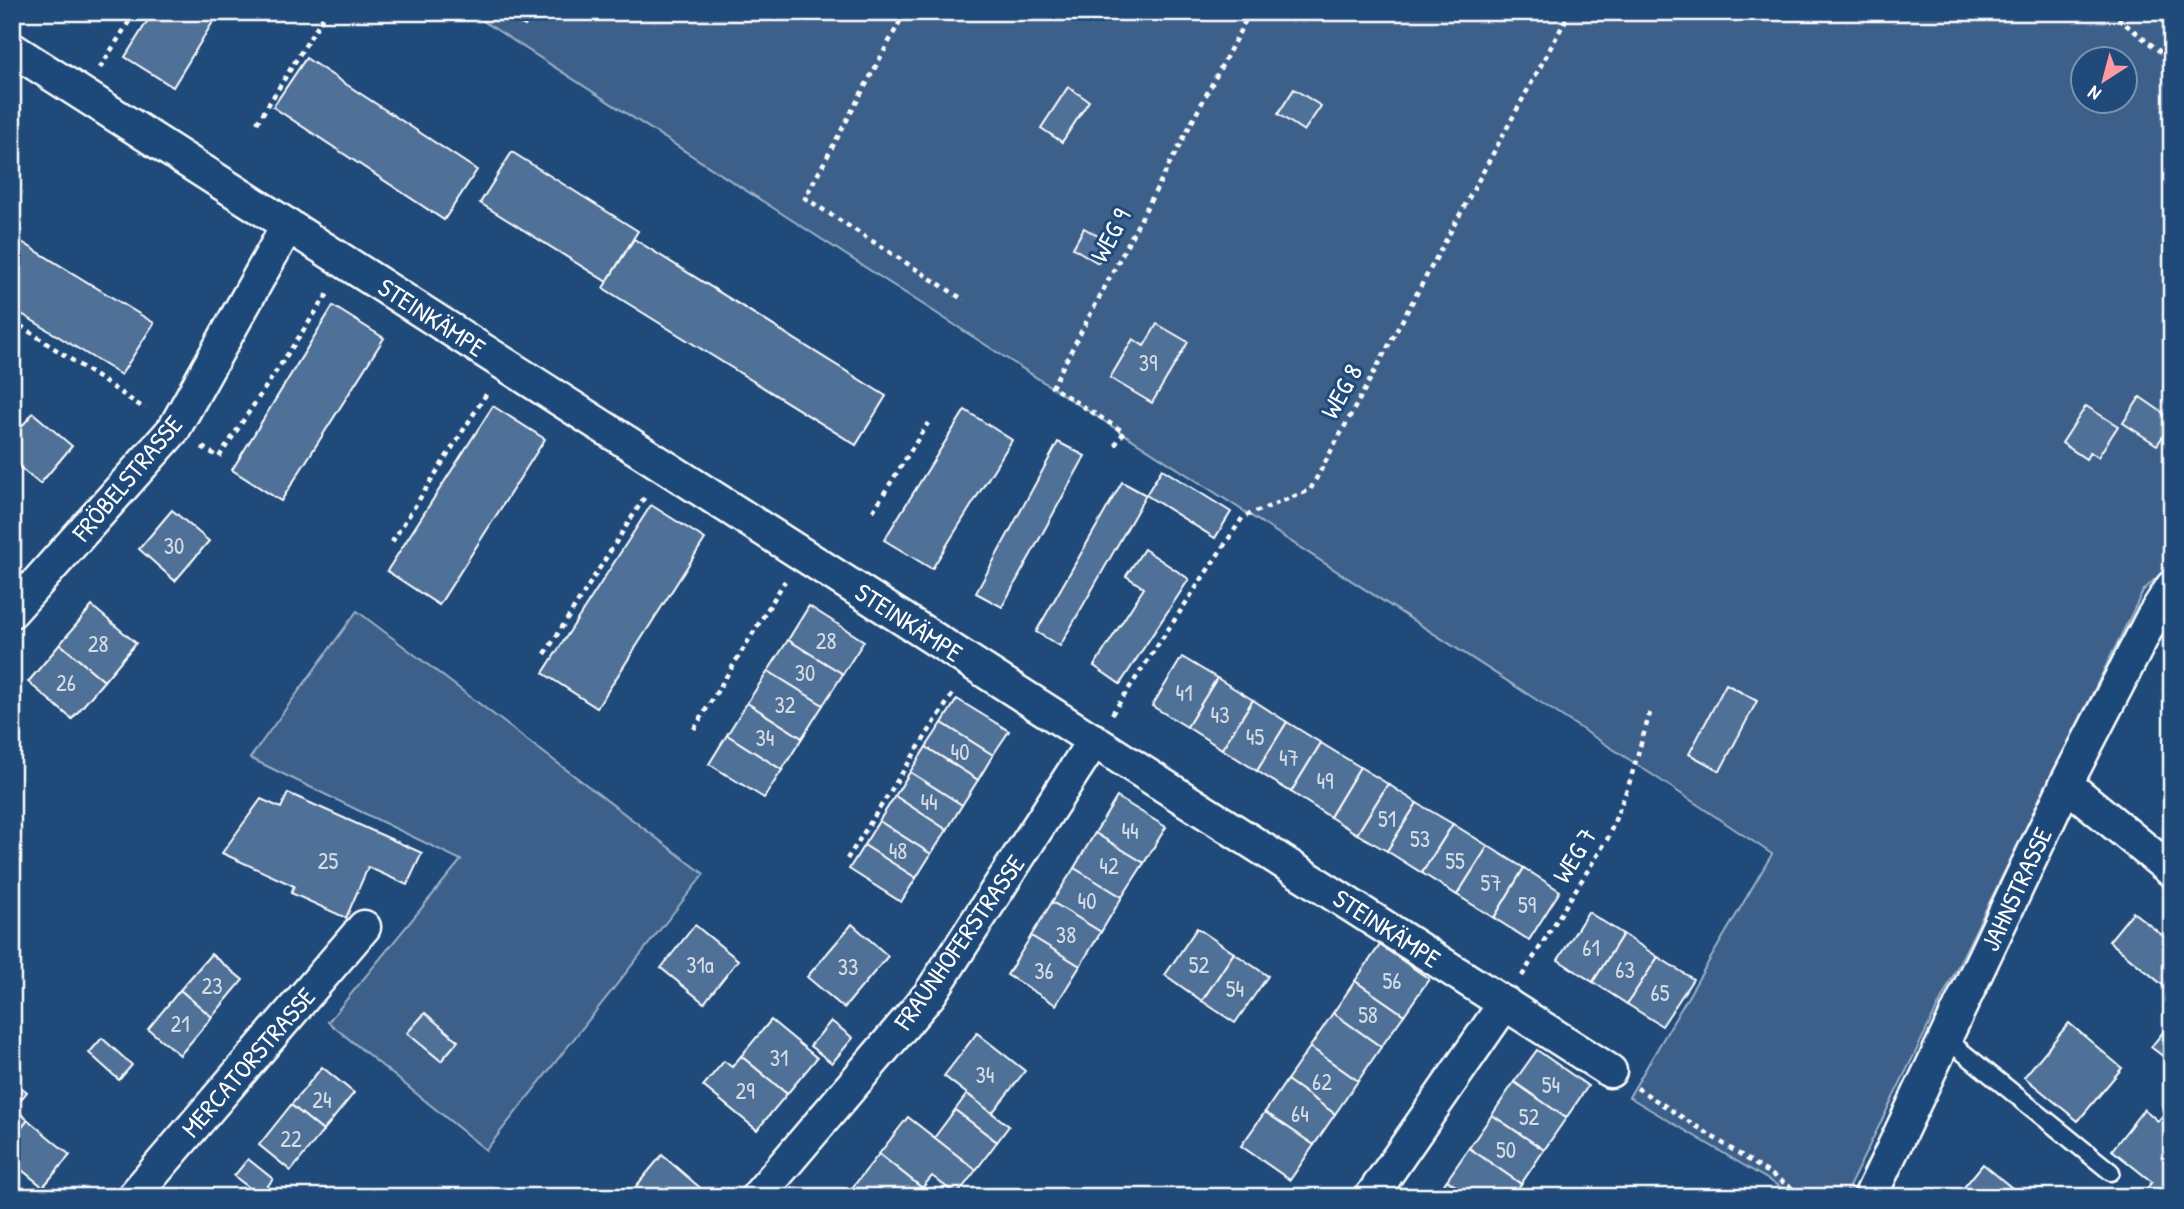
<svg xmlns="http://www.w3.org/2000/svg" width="2184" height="1209" font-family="'Patrick Hand',sans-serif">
<rect width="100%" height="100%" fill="#1f4a7a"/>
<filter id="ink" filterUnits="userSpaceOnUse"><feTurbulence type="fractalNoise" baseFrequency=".0143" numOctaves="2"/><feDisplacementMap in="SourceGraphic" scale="14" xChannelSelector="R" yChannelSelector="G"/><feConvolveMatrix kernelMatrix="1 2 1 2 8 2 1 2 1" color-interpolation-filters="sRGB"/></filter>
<g filter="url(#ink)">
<!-- green -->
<g fill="#3c618b" stroke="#9eb0c5" stroke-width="2" fill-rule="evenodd">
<path d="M 469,12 L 2172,12 L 2172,562 L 2143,591 L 1844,1197 L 1797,1197 L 1629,1097 L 1772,854 L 1633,762 ZM 2082,60 L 2124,60 L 2124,102 L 2082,102 Z"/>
<polygon points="357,611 704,874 486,1150 328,1022 461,860 250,758"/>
</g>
<!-- building -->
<g fill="#507197" stroke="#fff" stroke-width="2">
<polygon points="153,12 219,12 173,87 125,57"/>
<polygon points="498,12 533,12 525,26"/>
<polygon points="306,58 477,170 444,220 273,107"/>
<polygon points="1068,87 1089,101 1062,142 1041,128"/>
<polygon points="1294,89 1321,106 1304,131 1278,114"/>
<polygon points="512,152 638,231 607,282 480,203"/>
<polygon points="1084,228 1110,243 1098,263 1073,248"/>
<polygon points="12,236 154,323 121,375 12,308"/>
<polygon points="634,239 886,396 856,445 603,288"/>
<polygon points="333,306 384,338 281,501 232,470"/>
<polygon points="1157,324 1188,342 1152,403 1110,378 1133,339 1144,346"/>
<polygon points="2140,397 2172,419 2172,423 2157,445 2123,423"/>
<polygon points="493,406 545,439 439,605 387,571"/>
<polygon points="2086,406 2118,426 2098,457 2090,452 2086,459 2062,443"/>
<polygon points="965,410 1012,440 932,569 884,540"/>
<polygon points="33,413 72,446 40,484 12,461 12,438"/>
<polygon points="1058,442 1085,456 1002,607 976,593"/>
<polygon points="1162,469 1231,512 1215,538 1146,495"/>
<polygon points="1122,482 1146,495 1060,646 1036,632"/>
<polygon points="651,505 705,539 597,708 543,673"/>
<polygon points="172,510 209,541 175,581 139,549"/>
<polygon points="1144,549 1189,579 1120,684 1094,666 1144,588 1126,576"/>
<polygon points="92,606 136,643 104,681 60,644"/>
<polygon points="809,606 864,641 843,674 788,640"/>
<polygon points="788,640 843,674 823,705 768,671"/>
<polygon points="60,644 104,681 72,719 28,682"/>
<polygon points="1182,657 1217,678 1187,727 1152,706"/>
<polygon points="768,671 823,705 802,738 747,703"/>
<polygon points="1217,678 1253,700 1222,749 1187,727"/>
<polygon points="1726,684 1757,701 1720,771 1689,754"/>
<polygon points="957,699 1009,731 993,755 942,723"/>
<polygon points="1253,700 1287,722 1257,771 1222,749"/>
<polygon points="747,703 802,738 782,770 727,735"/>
<polygon points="1287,722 1321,743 1291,792 1257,771"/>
<polygon points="942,723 993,755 978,780 926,747"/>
<polygon points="727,735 782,770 764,798 709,764"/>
<polygon points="1321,743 1360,767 1330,817 1291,792"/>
<polygon points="926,747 978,780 962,805 910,772"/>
<polygon points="1360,767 1388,784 1357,834 1330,817"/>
<polygon points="910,772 962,805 947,830 895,796"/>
<polygon points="1388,784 1417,803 1387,851 1357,834"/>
<polygon points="288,793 422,853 407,885 368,867 346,918 291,893 294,886 222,853 261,799 281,808"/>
<polygon points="895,796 947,830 931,854 879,821"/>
<polygon points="1117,797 1166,827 1144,863 1095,833"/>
<polygon points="1417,803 1453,824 1422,873 1387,851"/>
<polygon points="879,821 931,854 916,878 864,845"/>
<polygon points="1453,824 1488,846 1457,895 1422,873"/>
<polygon points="1095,833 1144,863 1122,897 1074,868"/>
<polygon points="864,845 916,878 901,902 849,869"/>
<polygon points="1488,846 1524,868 1494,918 1457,895"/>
<polygon points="1074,868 1122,897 1101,932 1052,902"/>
<polygon points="1524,868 1560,891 1529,940 1494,918"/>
<polygon points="1052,902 1101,932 1080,966 1031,936"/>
<polygon points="1588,912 1623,934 1593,982 1558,960"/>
<polygon points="2133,912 2172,943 2172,977 2164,986 2109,941"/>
<polygon points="852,924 888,956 844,1008 807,977"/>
<polygon points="695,925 738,960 704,1003 661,968"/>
<polygon points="1197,928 1234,953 1202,1001 1165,975"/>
<polygon points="1623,934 1658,957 1627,1004 1593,982"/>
<polygon points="1031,936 1080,966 1056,1005 1007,975"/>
<polygon points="1380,945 1429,979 1404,1015 1355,981"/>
<polygon points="1234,953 1268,976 1235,1023 1202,1001"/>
<polygon points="211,954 243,980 212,1017 180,990"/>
<polygon points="1658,957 1693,979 1662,1026 1627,1004"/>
<polygon points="1355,981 1404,1015 1381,1047 1333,1013"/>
<polygon points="180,990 212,1017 180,1055 148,1029"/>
<polygon points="425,1013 458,1041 441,1061 407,1033"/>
<polygon points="1333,1013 1381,1047 1358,1081 1310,1047"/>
<polygon points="771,1020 817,1058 787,1094 741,1056"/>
<polygon points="831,1021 853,1038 832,1063 810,1046"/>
<polygon points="2069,1023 2122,1068 2078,1121 2024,1077"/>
<polygon points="2164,1031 2172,1037 2172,1047 2164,1057 2151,1047"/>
<polygon points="977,1033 1025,1071 992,1113 944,1076"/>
<polygon points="102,1038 132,1065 119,1080 89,1053"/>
<polygon points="1310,1047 1358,1081 1335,1114 1287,1080"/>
<polygon points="1537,1050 1588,1086 1566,1118 1514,1082"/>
<polygon points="741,1056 787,1094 757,1130 703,1086 724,1061 732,1067"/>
<polygon points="322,1067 354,1093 323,1131 291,1105"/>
<polygon points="12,1080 27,1092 14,1108 28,1120 12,1140"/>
<polygon points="1287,1080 1335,1114 1314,1145 1265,1112"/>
<polygon points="1514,1082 1566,1118 1544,1150 1492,1115"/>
<polygon points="967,1094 1009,1126 997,1142 955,1110"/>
<polygon points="291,1105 323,1131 291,1171 259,1145"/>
<polygon points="2171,1106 2172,1197 2140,1197 2152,1182 2112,1150 2144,1109 2158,1121"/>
<polygon points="955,1110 997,1142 976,1170 934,1138"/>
<polygon points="1265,1112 1314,1145 1290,1180 1241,1146"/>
<polygon points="1492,1115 1544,1150 1521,1184 1469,1148"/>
<polygon points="908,1117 976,1170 957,1195 932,1176 922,1188 879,1154"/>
<polygon points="28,1120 70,1155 43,1187 12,1162 12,1140"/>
<polygon points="1469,1148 1521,1184 1512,1197 1471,1197 1447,1180"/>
<polygon points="879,1154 922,1188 916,1197 864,1197 852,1188"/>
<polygon points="662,1155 704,1191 699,1197 627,1197"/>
<polygon points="248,1159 273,1179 260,1196 234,1176"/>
<polygon points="1983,1164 2012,1188 2005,1197 1956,1197"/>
<polygon points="1447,1180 1471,1197 1435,1197"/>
</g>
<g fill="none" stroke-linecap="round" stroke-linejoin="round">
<defs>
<polyline id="service" points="1945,1038 2111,1172"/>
<g id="minor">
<polyline points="12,49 1610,1071"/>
<polyline points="12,611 174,429 288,225"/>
<polyline points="2066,784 2172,871"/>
<polyline points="133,1197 364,927"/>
<polyline points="757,1197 930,994 1094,740"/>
<polyline points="1371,1197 1505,1003"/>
<polyline points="1870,1197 2066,784 2152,618 2172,587"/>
</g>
</defs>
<!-- service casing -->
<use href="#service" stroke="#fff" stroke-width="21"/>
<!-- minor casing -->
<use href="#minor" stroke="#fff" stroke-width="37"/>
<!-- path -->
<g stroke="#fff" stroke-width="4.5" stroke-dasharray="5 5" stroke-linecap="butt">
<polyline points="905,12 805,198 964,300"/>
<polyline points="2110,12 2172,61"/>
<polyline points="100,68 135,12"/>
<polyline points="257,123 326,12"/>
<polyline points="12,320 145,409"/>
<polyline points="1115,445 1124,432 1052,387 1250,12"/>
<polyline points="202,447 219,457 329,292"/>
<polyline points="873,511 928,423"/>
<polyline points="392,542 487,393"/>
<polyline points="545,654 646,495"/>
<polyline points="1112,714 1243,517 1310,490 1570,12"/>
<polyline points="694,729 785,581"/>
<polyline points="847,859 954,692"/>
<polyline points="1522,976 1608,838 1629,784 1650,713"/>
<polyline points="1637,1088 1806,1197"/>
</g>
<!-- service -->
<use href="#service" stroke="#1f4a7a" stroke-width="16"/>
<!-- minor -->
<use href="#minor" stroke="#1f4a7a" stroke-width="32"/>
</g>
</g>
<g text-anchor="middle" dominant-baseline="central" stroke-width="6" stroke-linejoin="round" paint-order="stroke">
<!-- number labels -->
<g font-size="23" fill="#d3dce5">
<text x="1148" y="362">39</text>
<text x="174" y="545">30</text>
<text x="826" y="640">28</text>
<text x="98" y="643">28</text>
<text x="805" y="672">30</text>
<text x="66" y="682">26</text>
<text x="1184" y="692">41</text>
<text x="785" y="704">32</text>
<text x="1220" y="714">43</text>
<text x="1255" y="736">45</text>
<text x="765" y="737">34</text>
<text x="960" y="751">40</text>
<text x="1289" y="757">47</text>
<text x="1325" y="780">49</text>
<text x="929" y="801">44</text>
<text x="1387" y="818">51</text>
<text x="1130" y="830">44</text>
<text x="1420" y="838">53</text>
<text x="898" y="850">48</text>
<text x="328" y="860">25</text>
<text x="1455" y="860">55</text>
<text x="1109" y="865">42</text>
<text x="1491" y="882">57</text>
<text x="1087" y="900">40</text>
<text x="1527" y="904">59</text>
<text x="1066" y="934">38</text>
<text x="1591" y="947">61</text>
<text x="700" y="964">31a</text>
<text x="1199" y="964">52</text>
<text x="848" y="966">33</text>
<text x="1625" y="969">63</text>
<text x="1044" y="970">36</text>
<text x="1392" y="980">56</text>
<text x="212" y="985">23</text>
<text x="1235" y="988">54</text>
<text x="1660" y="992">65</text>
<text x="1368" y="1014">58</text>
<text x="180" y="1023">21</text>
<text x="779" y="1057">31</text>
<text x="985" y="1074">34</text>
<text x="1322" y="1081">62</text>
<text x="1551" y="1084">54</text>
<text x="745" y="1090">29</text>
<text x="322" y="1099">24</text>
<text x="1300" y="1113">64</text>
<text x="1529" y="1116">52</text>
<text x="291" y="1138">22</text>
<text x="1506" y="1149">50</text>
</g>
<!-- street labels -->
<g font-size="26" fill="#fff" stroke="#1f4a7a">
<text transform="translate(1110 235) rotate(-62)">WEG 9</text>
<text transform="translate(432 317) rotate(33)">STEINKÄMPE</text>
<text transform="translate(1341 391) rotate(-61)">WEG 8</text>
<text transform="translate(127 478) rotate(-50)">FRÖBELSTRASSE</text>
<text transform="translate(909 622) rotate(33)">STEINKÄMPE</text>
<text transform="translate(1574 855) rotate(-59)">WEG 7</text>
<text transform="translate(2016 889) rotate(-65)">JAHNSTRASSE</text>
<text transform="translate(1387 928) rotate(33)">STEINKÄMPE</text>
<text transform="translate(959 942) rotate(-55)">FRAUNHOFERSTRASSE</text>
<text transform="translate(248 1062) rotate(-49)">MERCATORSTRASSE</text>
</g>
</g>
<!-- margin -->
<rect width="2184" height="1209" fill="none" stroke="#1f4a7a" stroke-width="42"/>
<rect x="21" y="21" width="2142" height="1167" fill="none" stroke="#fff" stroke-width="2.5" filter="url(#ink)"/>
<!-- north arrow -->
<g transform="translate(2104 80) rotate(216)"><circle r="33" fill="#1f4a7a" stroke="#7992af" stroke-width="2"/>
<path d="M0-5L12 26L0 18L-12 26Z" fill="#ff9aa2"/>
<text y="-10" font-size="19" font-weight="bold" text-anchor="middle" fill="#ffffff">N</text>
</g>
</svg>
